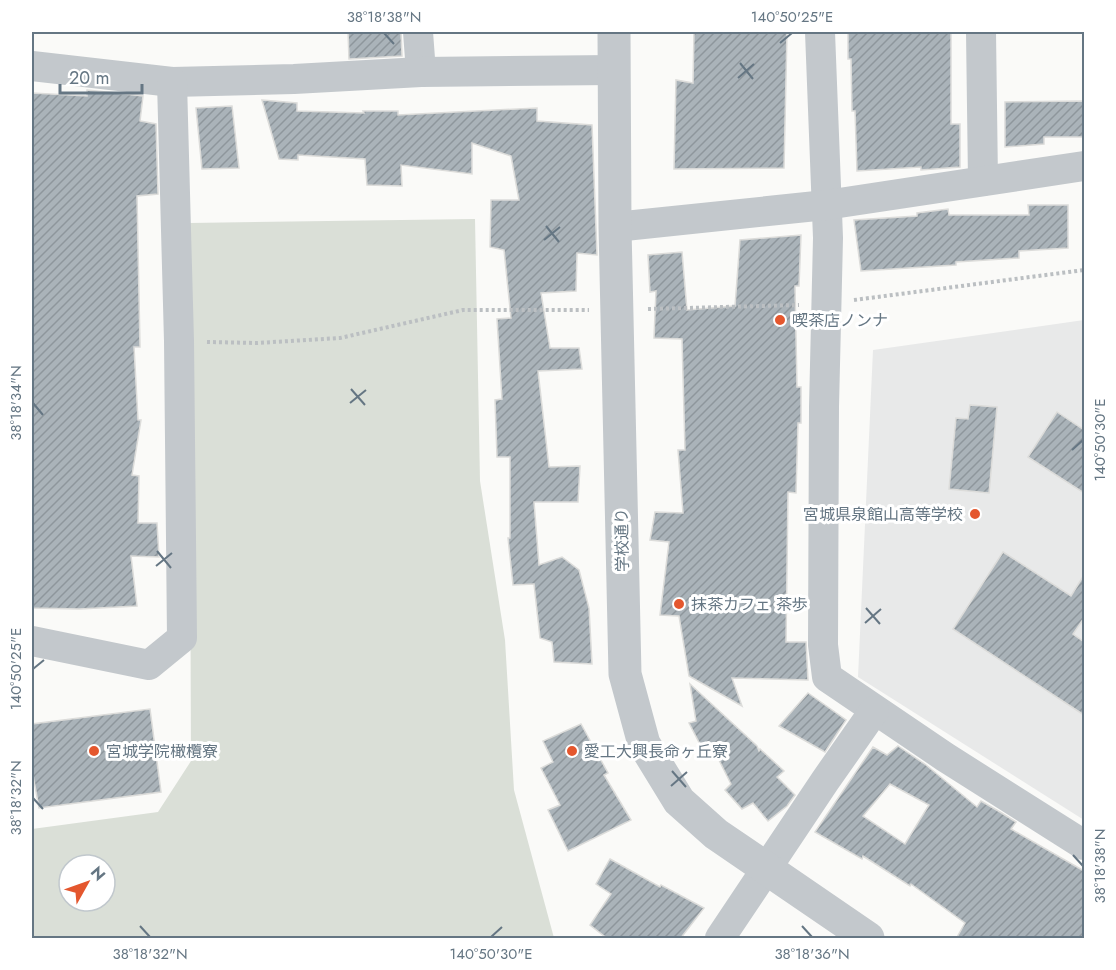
<svg xmlns="http://www.w3.org/2000/svg" width="1116" height="970" font-family="Jost,'Noto Sans JP',sans-serif">
<defs>
<pattern id="building-hatch" width="6" height="6" patternUnits="userSpaceOnUse" patternTransform="scale(1.5)"><rect width="6" height="6" fill="#aab3b9"/><path d="M-1 1l2-2M0 6l6-6M5 7l2-2" fill="none" stroke="#8e969c"/></pattern>
</defs>
<rect width="100%" height="100%" fill="#fafaf8"/>
<!-- built -->
<polygon fill="#e8e9e9" points="1084,320 1084,820 858,677 873,350"/>
<!-- park -->
<path fill="#dadfd7" fill-rule="evenodd" d="M 475,219 L 480,481 L 505,640 L 514,790 L 554,938 L 32,938 L 32,829 L 158,812 L 191,761 L 189,223 ZM 69,865 L 105,865 L 105,901 L 69,901 Z"/>
<!-- building -->
<g fill="url(#building-hatch)" stroke="#dcdcda" stroke-width="1.5" fill-rule="evenodd">
<polygon points="348,32 401,32 402,56 349,59"/>
<polygon points="694,32 787,32 784,168 674,169 676,80 693,83"/>
<polygon points="848,32 951,32 951,124 960,124 960,167 921,170 921,167 857,171 855,111 852,111 851,59 848,59"/>
<polygon points="87,90 143,96 140,121 156,124 158,194 137,196 140,347 134,347 138,420 141,420 132,475 139,476 138,523 157,523 159,557 131,556 137,606 79,609 32,608 32,93 87,96"/>
<polygon points="262,100 297,103 297,111 364,113 363,111 398,111 398,115 537,108 537,121 592,125 597,255 577,253 576,291 541,293 550,348 579,348 582,369 538,371 549,467 580,466 578,502 534,502 539,565 562,557 579,570 589,608 592,664 554,662 552,642 540,638 534,584 513,585 508,538 510,538 510,457 497,457 495,400 502,399 497,319 511,318 504,250 490,247 491,200 519,200 511,156 472,143 472,174 401,165 402,186 367,185 365,159 298,155 298,160 279,159"/>
<polygon points="1084,101 1084,137 1044,137 1044,144 1005,147 1005,102"/>
<polygon points="232,106 239,168 202,169 196,108"/>
<polygon points="1028,205 1068,205 1068,248 1019,251 1019,258 956,262 956,265 861,271 854,220 917,216 917,213 948,209 949,215 1029,215"/>
<polygon points="801,235 799,286 795,286 797,387 801,387 801,423 798,423 796,493 788,492 786,642 806,642 808,680 732,678 742,706 689,676 679,616 660,615 669,542 650,540 655,512 683,513 678,450 685,450 682,339 654,338 656,291 650,292 648,255 682,252 687,310 735,306 740,240"/>
<polygon points="970,405 997,407 989,493 949,489 956,418 968,419"/>
<polygon points="1057,412 1084,430 1084,493 1028,457"/>
<polygon points="1003,552 1071,596 1084,575 1084,618 1073,634 1084,642 1084,715 953,629"/>
<polygon points="690,684 757,746 759,751 760,749 784,771 777,777 795,795 787,806 768,821 753,803 742,809 725,790 731,784 714,750 704,752 689,723 696,721"/>
<polygon points="808,693 846,720 825,752 779,726"/>
<polygon points="150,709 161,792 39,808 32,770 32,724"/>
<polygon points="581,724 608,773 604,775 631,820 568,851 548,810 560,805 541,768 553,762 543,741"/>
<path d="M 898,746 L 926,765 L 977,807 L 981,801 L 1000,812 L 1016,822 L 1011,829 L 1084,871 L 1084,939 L 956,939 L 965,923 L 911,884 L 910,886 L 863,856 L 862,859 L 815,832 L 873,747 L 887,755 ZM 890,784 L 929,805 L 905,844 L 863,816 Z"/>
<polygon points="610,859 660,887 661,885 704,908 680,939 608,939 590,925 611,894 596,884"/>
</g>
<g fill="none" stroke-linecap="round" stroke-linejoin="round">
<!-- path -->
<g stroke="#bbbfc2" stroke-width="4" stroke-dasharray="3 3" stroke-linecap="butt">
<polyline points="854,300 1084,270"/>
<polyline points="648,309 799,305"/>
<polyline points="207,342 257,343 340,338 463,310 589,310"/>
</g>
<!-- minor -->
<g stroke="#c3c8cc" stroke-width="30">
<polyline points="418,32 421,72"/>
<polyline points="820,32 828,238 824,407 823,645 827,677 945,757 1084,845"/>
<polyline points="981,32 983,181"/>
<polyline points="32,66 172,82 294,79 421,72 613,70"/>
<polyline points="615,227 826,205 1084,166"/>
<polyline points="32,641 149,665 182,638 179,341 172,82"/>
<polyline points="720,938 825,781 874,711"/>
</g>
<!-- tertiary -->
<polyline stroke="#c3c8cc" stroke-width="33" points="614,32 615,227 625,674 644,744 679,801 716,834 868,938"/>
</g>
<!-- ticks -->
<path fill="none" stroke="#657683" stroke-width="2" d="M 384,33 L 394,44M 780,43 L 792,33M 740,63 L 753,79M 738,78 L 754,64M 546,226 L 559,242M 544,240 L 560,227M 351,389 L 365,405M 33,403 L 43,415M 350,403 L 366,390M 1072,450 L 1083,440M 157,551 L 171,568M 156,566 L 172,553M 866,608 L 880,624M 865,623 L 881,609M 33,669 L 44,660M 672,771 L 686,787M 671,786 L 687,772M 33,798 L 43,809M 1073,855 L 1083,866M 140,926 L 150,937M 802,926 L 812,937M 491,937 L 502,927"/>
<!-- markers -->
<g fill="#e4572e" stroke="#fff" stroke-width="2">
<circle cx="780" cy="320" r="6"/>
<circle cx="975" cy="514" r="6"/>
<circle cx="679" cy="604" r="6"/>
<circle cx="94" cy="751" r="6"/>
<circle cx="572" cy="751" r="6"/>
</g>
<g text-anchor="middle" dominant-baseline="central" stroke-width="6" stroke-linejoin="round" paint-order="stroke">
<!-- poi labels -->
<g font-size="16" fill="#657683" stroke="#fff" text-anchor="start">
<text x="792" y="320">喫茶店ノンナ</text>
<text x="963" y="514" text-anchor="end">宮城県泉館山高等学校</text>
<text x="691" y="604">抹茶カフェ 茶歩</text>
<text x="106" y="751">宮城学院橄欖寮</text>
<text x="584" y="751">愛工大興長命ヶ丘寮</text>
</g>
<!-- street labels -->
<g font-size="16" fill="#657683" stroke="#fff">
<text transform="translate(622 540) rotate(-91)">学校通り</text>
</g>
</g>
<!-- border -->
<rect width="1116" height="970" fill="none" stroke="#ffffff" stroke-width="66"/>
<!-- north arrow -->
<g transform="translate(87 883) rotate(50)"><circle r="28" fill="#ffffff" stroke="#c1c8cd" stroke-width="1.5"/>
<path d="M0-4.5L10 22L0 15L-10 22Z" fill="#e4572e"/>
<text y="-9" font-size="16" font-weight="bold" text-anchor="middle" fill="#657683">N</text>
</g>
<!-- scale -->
<path d="M60 84v9h82v-9" fill="none" stroke="#657683" stroke-width="3"/>
<text x="69" y="84" font-size="18" fill="#657683" stroke="#ffffff" stroke-width="4.5" paint-order="stroke">20 m</text>
<rect x="33" y="33" width="1050" height="904" fill="none" stroke="#657683" stroke-width="2"/>
<g font-size="15" text-anchor="middle" fill="#657683">
<text x="384" y="22">38°18'38"N</text>
<text x="792" y="22">140°50'25"E</text>
<text transform="translate(16 403) rotate(-90)" y="5">38°18'34"N</text>
<text transform="translate(1100 440) rotate(-90)" y="5">140°50'30"E</text>
<text transform="translate(16 669) rotate(-90)" y="5">140°50'25"E</text>
<text transform="translate(16 798) rotate(-90)" y="5">38°18'32"N</text>
<text transform="translate(1100 866) rotate(-90)" y="5">38°18'38"N</text>
<text x="150" y="959">38°18'32"N</text>
<text x="491" y="959">140°50'30"E</text>
<text x="812" y="959">38°18'36"N</text>
</g>
</svg>
